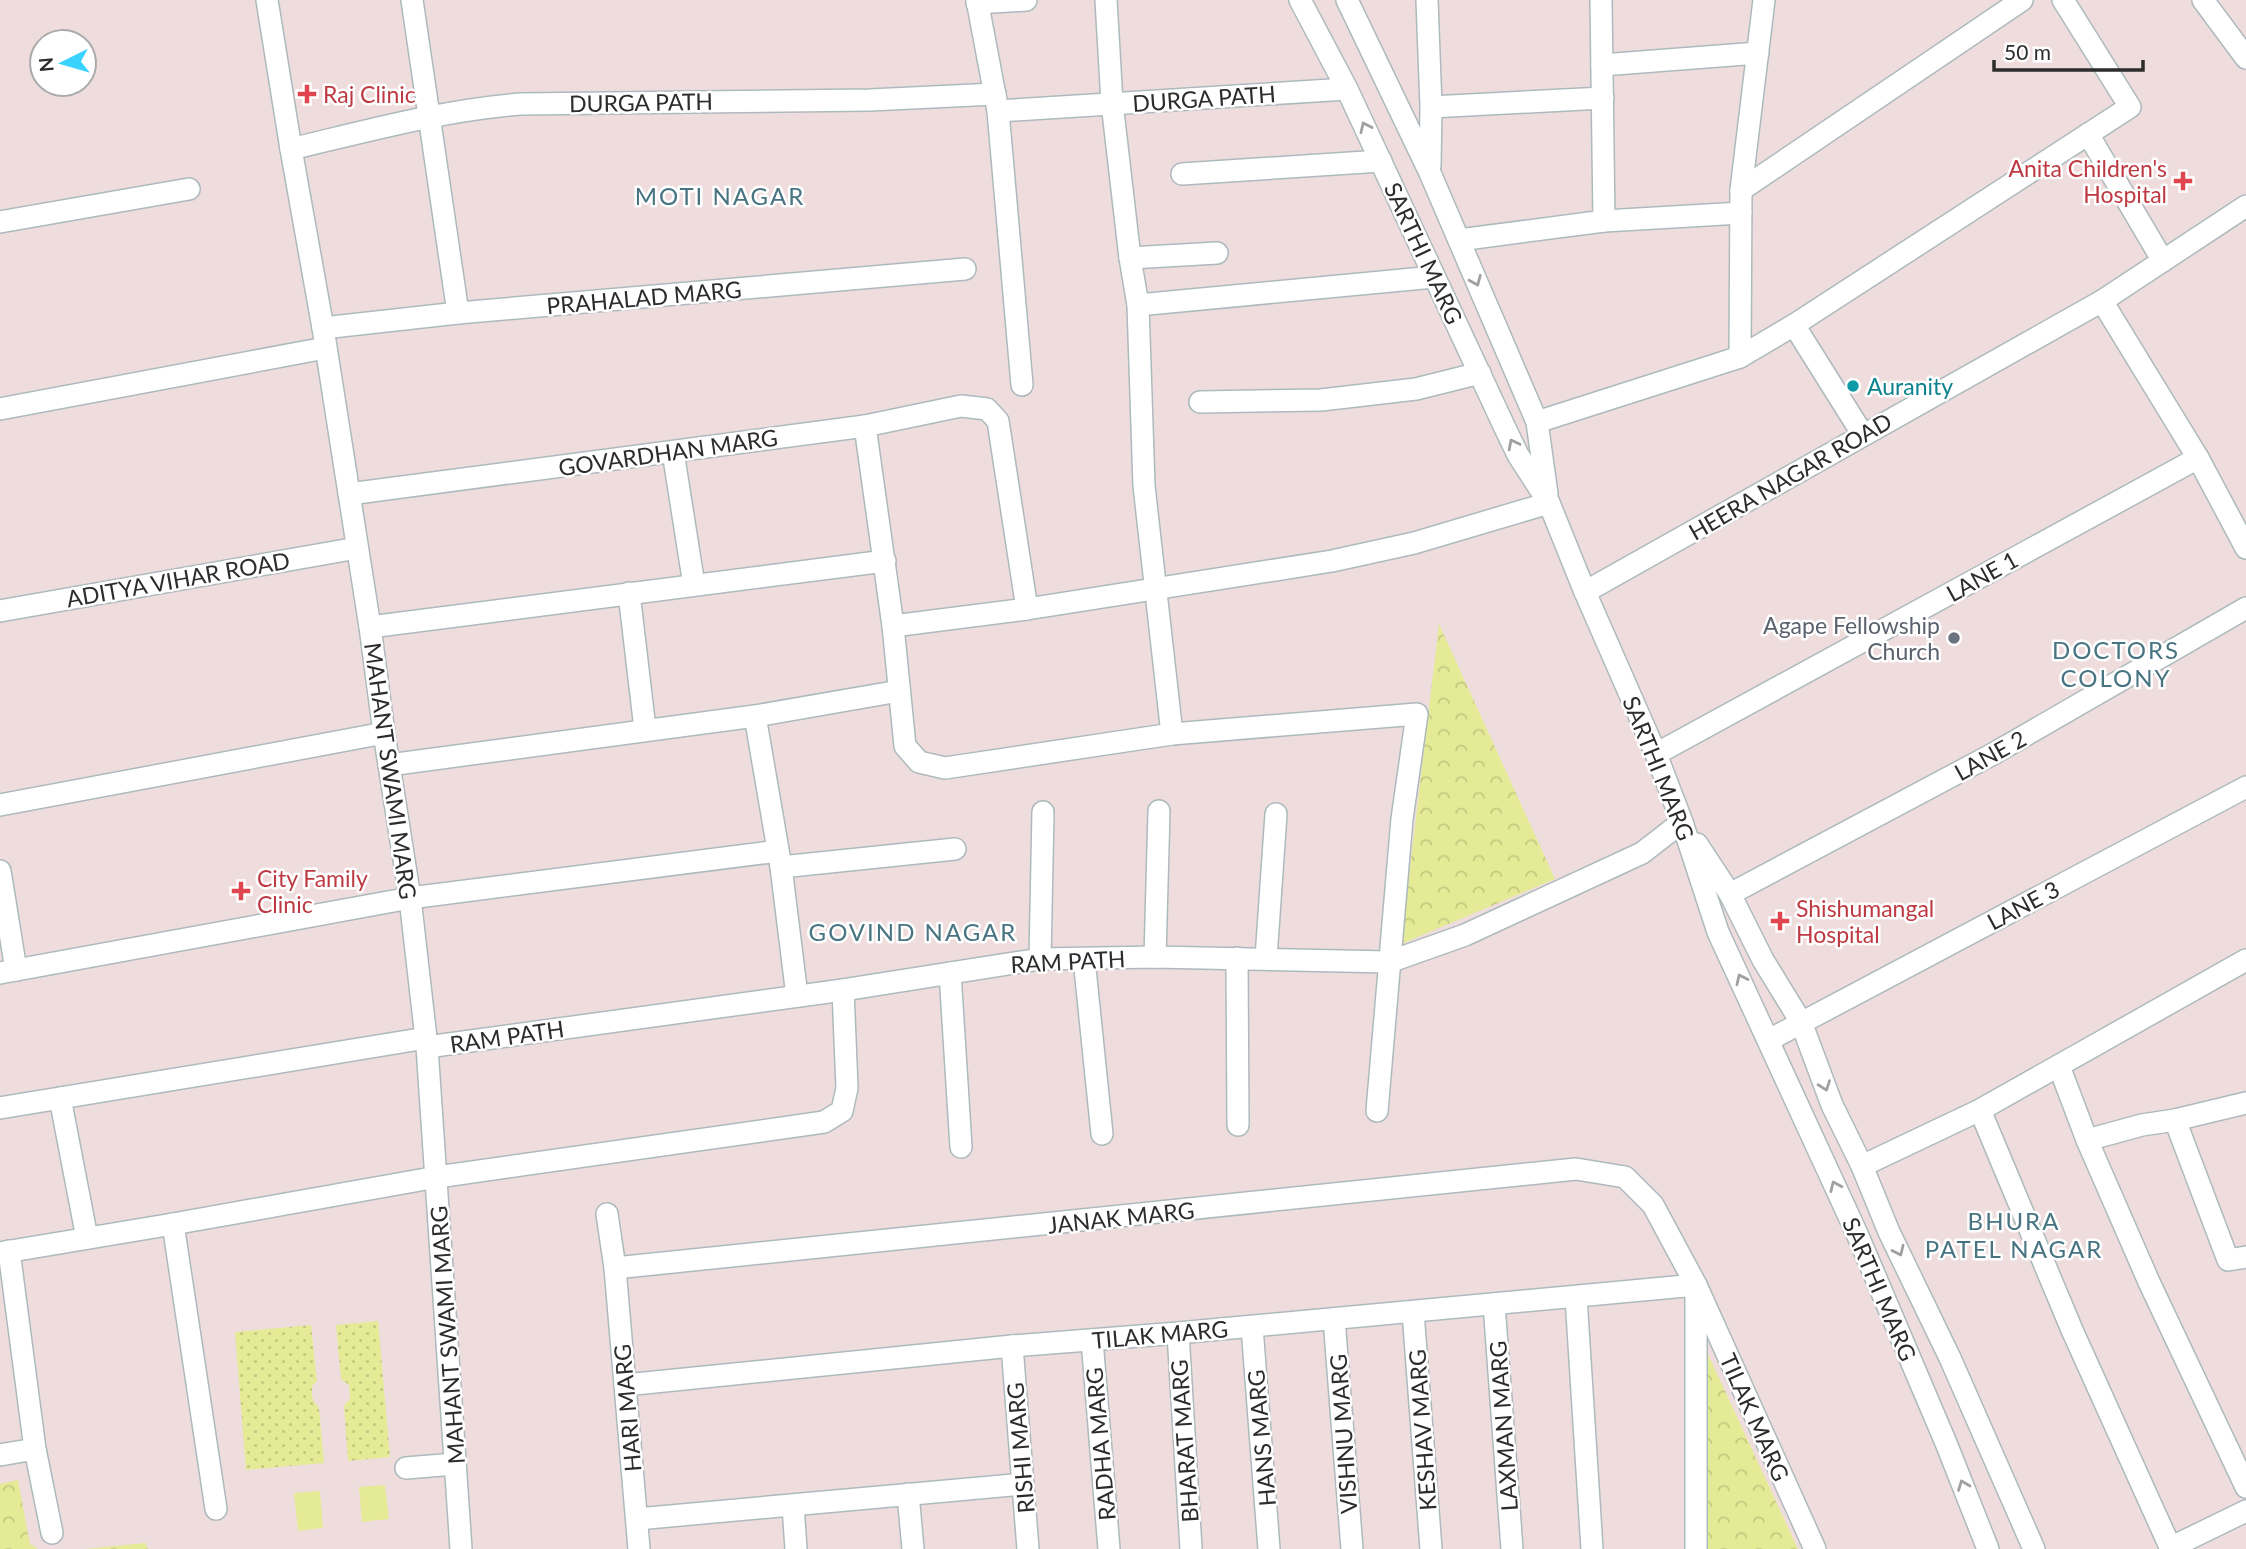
<svg xmlns="http://www.w3.org/2000/svg" width="2246" height="1549" font-family="Lato,sans-serif">
<defs>
<pattern id="grass-dots" width="8" height="8" patternUnits="userSpaceOnUse" patternTransform="scale(1.75)"><rect width="8" height="8" fill="#e4ea95"/><path d="M2 2h.1M6 6h.1" fill="none" stroke="#c4c981" stroke-width="1.8" stroke-linecap="round"/></pattern>
<pattern id="park-crowns" width="20" height="18" patternUnits="userSpaceOnUse" patternTransform="scale(1.75)"><rect width="20" height="18" fill="#e4ea95"/><path d="M2 6a3 3 0 1 1 6 0M12 15a3 3 0 1 1 6 0" fill="none" stroke="#c4c981"/></pattern>
</defs>
<rect width="100%" height="100%" fill="#efddde"/>
<!-- grass -->
<g fill="url(#grass-dots)">
<polygon points="378,1321 390,1457 348,1461 344,1406 350,1399 349,1385 341,1379 336,1325"/>
<path d="M 311,1325 L 317,1382 L 313,1384 C 311,1395 311,1400 319,1408 L 324,1463 L 246,1470 L 235,1332 Z"/>
</g>
<!-- park -->
<g fill="url(#park-crowns)">
<polygon points="1439,624 1555,879 1401,944"/>
<polygon points="1689,1313 1798,1549 1702,1549"/>
<polygon points="18,1480 30,1544 38,1549 0,1549 0,1484"/>
<polygon points="145,1543 148,1549 85,1549"/>
</g>
<!-- garden -->
<g fill="#e4ea95">
<polygon points="385,1485 389,1519 362,1522 359,1487"/>
<polygon points="320,1491 323,1528 298,1531 294,1493"/>
</g>
<g fill="none" stroke-linecap="round" stroke-linejoin="round">
<defs>
<g id="minor">
<polyline points="267,0 291,149 323,328 370,627 384,733 410,898 427,1047 461,1549"/>
<polyline points="412,0 458,313"/>
<polyline points="977,0 998,111 1347,89"/>
<polyline points="1106,0 1112,103 1130,258 1138,305 1144,486 1172,734"/>
<polyline points="1300,0 1347,89 1505,428 1518,455 1549,503 1585,592 1656,754 1682,822 1718,932 1858,1236 1946,1443 1988,1549"/>
<polyline points="1347,0 1430,173 1537,422 1547,494"/>
<polyline points="1427,0 1431,107 1430,166"/>
<polyline points="1601,0 1604,221"/>
<polyline points="2203,0 2246,58"/>
<polyline points="977,3 1026,0"/>
<polyline points="1602,65 1758,53"/>
<polyline points="1431,107 1603,98"/>
<polyline points="998,111 1022,385"/>
<polyline points="2088,134 2163,261"/>
<path d="M 291,149 C 367,131 443,110 521,104 L 870,100 L 995,94"/>
<polyline points="1182,174 1381,161"/>
<polyline points="1741,190 2022,0"/>
<polyline points="0,222 189,189"/>
<polyline points="1459,240 1604,221 1741,213"/>
<polyline points="1130,258 1217,253"/>
<polyline points="2102,301 2198,458 2246,548"/>
<polyline points="1138,305 1434,277"/>
<polyline points="1794,325 1863,435"/>
<polyline points="323,328 458,313 965,269"/>
<polyline points="1740,357 1741,190 1764,0"/>
<polyline points="1200,402 1321,400 1416,389 1480,373"/>
<polyline points="0,409 325,348"/>
<polyline points="1537,422 1740,357 1794,325 2130,107 2063,0"/>
<polyline points="865,426 893,626 905,746 919,762 945,768 1172,734 1417,714 1402,819 1377,1111"/>
<polyline points="673,452 694,585"/>
<polyline points="349,494 865,426 961,406 987,409 998,421 1027,609"/>
<polyline points="1585,592 2102,301 2246,206"/>
<polyline points="629,593 645,729"/>
<polyline points="0,611 357,548"/>
<polyline points="893,626 1027,609 1332,561 1414,543 1549,503"/>
<polyline points="370,627 885,561"/>
<polyline points="755,716 781,867 797,996"/>
<polyline points="1656,754 2198,458"/>
<polyline points="389,765 755,716 899,691"/>
<polyline points="0,805 384,733"/>
<polyline points="1697,844 1730,894 1763,960 1801,1022 1832,1105 1862,1166 1889,1232 1950,1358 2034,1549"/>
<polyline points="781,867 955,849"/>
<polyline points="0,871 16,970"/>
<polyline points="1730,894 1993,754 2246,608"/>
<polyline points="1155,957 1159,811"/>
<polyline points="1237,958 1238,1125"/>
<polyline points="1266,958 1276,814"/>
<polyline points="1040,959 1043,812"/>
<polyline points="1084,959 1102,1134"/>
<polyline points="0,973 410,898 778,851"/>
<polyline points="950,973 961,1147"/>
<polyline points="1769,1040 2246,787"/>
<polyline points="427,1047 843,990 1040,959 1155,957 1389,962 1465,935 1642,853 1682,822"/>
<polyline points="2059,1066 2087,1140 2142,1125 2175,1120 2228,1260 2246,1257"/>
<polyline points="60,1098 87,1238"/>
<polyline points="0,1108 426,1038"/>
<polyline points="1980,1110 2072,1330 2171,1549"/>
<polyline points="2175,1120 2246,1103"/>
<polyline points="2087,1140 2149,1282 2246,1487"/>
<polyline points="1862,1166 1980,1110 2246,960"/>
<polyline points="607,1214 615,1268 639,1549"/>
<polyline points="173,1224 216,1509"/>
<polyline points="9,1251 35,1449 52,1533"/>
<polyline points="0,1253 173,1224 437,1177 824,1122 842,1111 847,1088 843,990"/>
<polyline points="615,1268 1576,1169 1625,1177 1653,1205 1696,1285 1815,1549"/>
<polyline points="1576,1297 1592,1549"/>
<polyline points="1494,1304 1512,1549"/>
<polyline points="1413,1312 1431,1549"/>
<polyline points="1334,1319 1352,1549"/>
<polyline points="1252,1327 1269,1549"/>
<polyline points="1178,1333 1191,1549"/>
<polyline points="1092,1340 1109,1549"/>
<polyline points="1012,1346 1028,1549"/>
<polyline points="625,1385 1012,1346 1178,1333 1696,1285 1696,1549"/>
<polyline points="0,1455 35,1449"/>
<polyline points="406,1468 455,1464"/>
<polyline points="908,1494 913,1549"/>
<polyline points="793,1506 796,1549"/>
<polyline points="637,1519 1023,1484"/>
<polyline points="2170,1548 2246,1511"/>
</g>
</defs>
<!-- minor casing -->
<use href="#minor" stroke="#adbabd" stroke-width="24"/>
<!-- minor -->
<use href="#minor" stroke="#fff" stroke-width="21"/>
</g>
<!-- one-way arrows -->
<defs><path id="oneway-chevron" d="M-2-3.5L2.5 0L-2 3.5" fill="none" stroke-width="1.6" stroke-linecap="round" stroke-linejoin="round" transform="scale(1.75)"/></defs>
<g stroke="#a0a0a0">
<use href="#oneway-chevron" transform="translate(1365 127) rotate(-115)"/>
<use href="#oneway-chevron" transform="translate(1476 281) rotate(67)"/>
<use href="#oneway-chevron" transform="translate(1513 444) rotate(-117)"/>
<use href="#oneway-chevron" transform="translate(1741 979) rotate(-115)"/>
<use href="#oneway-chevron" transform="translate(1825 1086) rotate(70)"/>
<use href="#oneway-chevron" transform="translate(1835 1186) rotate(-114)"/>
<use href="#oneway-chevron" transform="translate(1899 1251) rotate(65)"/>
<use href="#oneway-chevron" transform="translate(1963 1485) rotate(-111)"/>
</g>
<!-- markers -->
<g fill="#e0444e" stroke="#fff" stroke-width="2.5">
<path d="M303.5 83.5h7v7h7v7h-7v7h-7v-7h-7v-7h7z"/>
<path d="M2179.5 170.5h7v7h7v7h-7v7h-7v-7h-7v-7h7z"/>
<path d="M237.5 880.5h7v7h7v7h-7v7h-7v-7h-7v-7h7z"/>
<path d="M1776.5 910.5h7v7h7v7h-7v7h-7v-7h-7v-7h7z"/>
</g>
<circle fill="#0f9aa8" stroke="#fff" stroke-width="2.5" cx="1853" cy="386" r="7"/>
<circle fill="#6b7280" stroke="#fff" stroke-width="2.5" cx="1954" cy="638" r="7"/>
<g text-anchor="middle" dominant-baseline="central" stroke-width="5" stroke-linejoin="round" paint-order="stroke">
<!-- health labels -->
<g font-size="23" fill="#be3a42" stroke="#fff" text-anchor="start">
<text x="323" y="94">Raj Clinic</text>
<text x="2167" y="168" text-anchor="end">Anita Children's<tspan x="2167" dy="26">Hospital</tspan></text>
<text x="257" y="878">City Family<tspan x="257" dy="26">Clinic</tspan></text>
<text x="1796" y="908">Shishumangal<tspan x="1796" dy="26">Hospital</tspan></text>
</g>
<!-- street labels -->
<g font-size="23" fill="#2c2c2c" stroke="#fff">
<text transform="translate(1204 98) rotate(-4)">DURGA PATH</text>
<text transform="translate(641 102) rotate(-1)">DURGA PATH</text>
<text transform="translate(1424 253) rotate(65)">SARTHI MARG</text>
<text transform="translate(644 297) rotate(-5)">PRAHALAD MARG</text>
<text transform="translate(668 452) rotate(-8)">GOVARDHAN MARG</text>
<text transform="translate(1790 476) rotate(-30)">HEERA NAGAR ROAD</text>
<text transform="translate(1982 576) rotate(-29)">LANE 1</text>
<text transform="translate(178 579) rotate(-10)">ADITYA VIHAR ROAD</text>
<text transform="translate(1990 755) rotate(-29)">LANE 2</text>
<text transform="translate(1659 768) rotate(68)">SARTHI MARG</text>
<text transform="translate(391 771) rotate(82)">MAHANT SWAMI MARG</text>
<text transform="translate(2023 905) rotate(-28)">LANE 3</text>
<text transform="translate(1068 961) rotate(-3)">RAM PATH</text>
<text transform="translate(507 1036) rotate(-8)">RAM PATH</text>
<text transform="translate(1121 1217) rotate(-6)">JANAK MARG</text>
<text transform="translate(1880 1289) rotate(67)">SARTHI MARG</text>
<text transform="translate(1160 1334) rotate(-5)">TILAK MARG</text>
<text transform="translate(447 1335) rotate(-94)">MAHANT SWAMI MARG</text>
<text transform="translate(627 1408) rotate(-95)">HARI MARG</text>
<text transform="translate(1755 1417) rotate(66)">TILAK MARG</text>
<text transform="translate(1503 1426) rotate(-94)">LAXMAN MARG</text>
<text transform="translate(1422 1430) rotate(-94)">KESHAV MARG</text>
<text transform="translate(1343 1434) rotate(-94)">VISHNU MARG</text>
<text transform="translate(1261 1438) rotate(-95)">HANS MARG</text>
<text transform="translate(1184 1441) rotate(-94)">BHARAT MARG</text>
<text transform="translate(1100 1444) rotate(-95)">RADHA MARG</text>
<text transform="translate(1020 1448) rotate(-95)">RISHI MARG</text>
</g>
<!-- culture labels -->
<g font-size="23" fill="#0d838f" stroke="#fff" text-anchor="start">
<text x="1867" y="386">Auranity</text>
</g>
<!-- worship labels -->
<g font-size="23" fill="#5b616d" stroke="#fff" text-anchor="end">
<text x="1940" y="625">Agape Fellowship<tspan x="1940" dy="26">Church</tspan></text>
</g>
<!-- neighbourhood labels -->
<g font-size="24" letter-spacing="2" fill="#487482" stroke="#fff">
<text x="720" y="195">MOTI NAGAR</text>
<text x="2116" y="649">DOCTORS<tspan x="2116" dy="28">COLONY</tspan></text>
<text x="913" y="931">GOVIND NAGAR</text>
<text x="2014" y="1220">BHURA<tspan x="2014" dy="28">PATEL NAGAR</tspan></text>
</g>
</g>
<!-- north arrow -->
<g transform="translate(63 63) rotate(265)"><circle r="33" fill="#ffffff" stroke="#ababab" stroke-width="2"/>
<path d="M0-5L12 26L0 18L-12 26Z" fill="#3ad2ff"/>
<text y="-10" font-size="19" font-weight="bold" text-anchor="middle" fill="#2c2c2c">N</text>
</g>
<!-- scale -->
<path d="M1994 60v10h149v-10" fill="none" stroke="#2c2c2c" stroke-width="3.5"/>
<text x="2004" y="60" font-size="21" fill="#2c2c2c" stroke="#ffffff" stroke-width="5" paint-order="stroke">50 m</text>
</svg>
